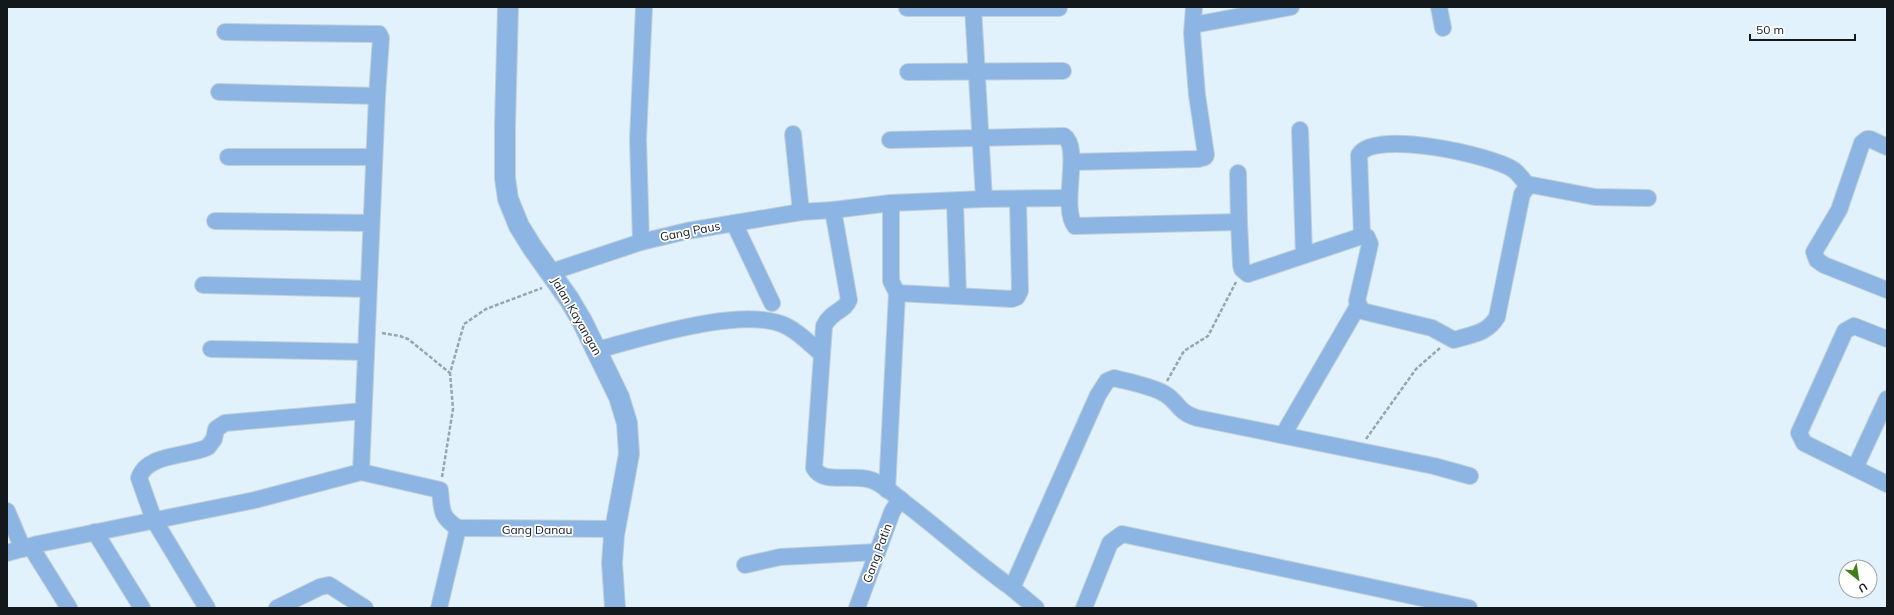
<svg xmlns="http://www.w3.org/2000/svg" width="1894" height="615" font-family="Mulish,sans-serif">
<rect width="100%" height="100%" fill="#e1f2fc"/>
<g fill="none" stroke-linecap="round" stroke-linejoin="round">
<defs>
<g id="minor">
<polyline points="973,7 984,199"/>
<polyline points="1439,7 1443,28"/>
<polyline points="907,8 1059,8"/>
<polyline points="1193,25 1291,7"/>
<polyline points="225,32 373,34 379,34 381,38 377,96 361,472"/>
<polyline points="908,72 1063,71"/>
<polyline points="219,92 377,96"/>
<polyline points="1300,130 1304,255"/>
<polyline points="793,134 801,212"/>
<path d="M 890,140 L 1064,136 C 1082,148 1060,206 1075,226 L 1239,222 L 1241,265 L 1242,269 L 1248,274 L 1362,236 L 1367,237 L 1370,244 L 1357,301 L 1362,311 L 1432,328 L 1454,340 C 1472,334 1487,334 1497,317 L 1522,194 L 1528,186 L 1532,185 L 1595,197 L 1648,198"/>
<polyline points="1887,147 1870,139 1867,139 1862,143 1839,210 1814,252 1817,260 1824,265 1887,290"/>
<polyline points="228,157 374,157"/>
<polyline points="1072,162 1198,159 1205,157 1206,155 1197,95 1192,33 1194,7"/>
<polyline points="1238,173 1239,222"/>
<polyline points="955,201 958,296"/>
<polyline points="891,203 891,281 897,293 1012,299 1017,297 1020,291 1018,200"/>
<path d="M 833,210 L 849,300 C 845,311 831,311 824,326 L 814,468 C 824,486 855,472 874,481 C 885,486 896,496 906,504 C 942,531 975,562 1012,588 L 1098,395 L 1107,381 L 1114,378 C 1129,382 1152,386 1165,394 C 1180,403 1176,411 1197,418 L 1434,466 L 1470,476"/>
<polyline points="215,221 371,223"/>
<polyline points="734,223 772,303"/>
<path d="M 1362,236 L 1359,155 C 1374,129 1492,155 1514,170 C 1519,174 1524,181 1528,186"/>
<polyline points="641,242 638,139 644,7"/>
<polyline points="551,272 641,242 687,231 801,212 833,210 891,203 984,199 1069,198"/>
<polyline points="203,285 368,289"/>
<polyline points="1887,339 1854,326 1845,331 1799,433 1804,443 1887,484"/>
<polyline points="211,349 366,352"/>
<path d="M 597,350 C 643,338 746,304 788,327 C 801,334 811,345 822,354"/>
<polyline points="1283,435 1358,306"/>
<polyline points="1855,468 1887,399"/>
<polyline points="887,490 897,293"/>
<polyline points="7,511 23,549"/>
<polyline points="458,528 615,529"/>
<polyline points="95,532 142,608"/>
<polyline points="31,547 69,608"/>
<path d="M 7,553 L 38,544 L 255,500 L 361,472 L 440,490 C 442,509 440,517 458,528"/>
<polyline points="745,565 780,557 877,552"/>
<polyline points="1012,588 1036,608"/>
<path d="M 207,608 L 154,520 L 139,478 C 147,453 188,457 208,447 L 214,439 L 216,429 L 225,423 L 363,411"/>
<polyline points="277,608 320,587 329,585 365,608"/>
<polyline points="439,608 458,528"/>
<polyline points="857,608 892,512 900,499"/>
<polyline points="1084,608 1110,543 1122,534 1469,608"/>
</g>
<polyline id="tertiary" points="508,7 505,125 505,178 508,199 519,226 532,247 569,299 582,321 619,397 627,423 629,454 614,535 612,563 615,608"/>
</defs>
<!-- minor casing -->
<use href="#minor" stroke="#c0cfd8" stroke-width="18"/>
<!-- tertiary casing -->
<use href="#tertiary" stroke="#c0cfd8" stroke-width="22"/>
<!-- path -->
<g stroke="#98a5ac" stroke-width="2.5" stroke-dasharray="4 2" stroke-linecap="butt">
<polyline points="382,333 400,336 408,339 450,373"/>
<polyline points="1167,381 1184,351 1208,336 1236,282"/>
<polyline points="1366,439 1416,369 1440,348"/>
<polyline points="442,477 453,409 450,373 464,324 486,309 542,288"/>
</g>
<!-- minor -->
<use href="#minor" stroke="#8cb5e3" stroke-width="16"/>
<!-- tertiary -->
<use href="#tertiary" stroke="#8cb5e3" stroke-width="20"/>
</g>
<g text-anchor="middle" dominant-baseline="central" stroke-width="3.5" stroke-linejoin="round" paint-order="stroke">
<!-- street labels -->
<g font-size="12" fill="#12181b" stroke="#fff">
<text transform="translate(690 231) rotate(-11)">Gang Paus</text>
<text transform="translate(577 316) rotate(60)">Jalan Kayangan</text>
<text x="537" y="529">Gang Danau</text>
<text transform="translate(877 553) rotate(-70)">Gang Patin</text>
</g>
</g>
<!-- border -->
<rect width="1894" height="615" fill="none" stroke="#12181b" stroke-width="16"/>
<!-- north arrow -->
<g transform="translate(1858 579) rotate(150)"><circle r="19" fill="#ffffff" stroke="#a0a3a4"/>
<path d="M0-3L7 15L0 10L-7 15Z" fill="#427c16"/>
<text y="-6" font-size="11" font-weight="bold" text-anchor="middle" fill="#12181b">U</text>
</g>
<!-- scale -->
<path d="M1750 34v6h105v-6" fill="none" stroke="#12181b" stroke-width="2"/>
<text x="1756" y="34" font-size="12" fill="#12181b" stroke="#ffffff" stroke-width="3" paint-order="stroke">50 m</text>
</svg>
